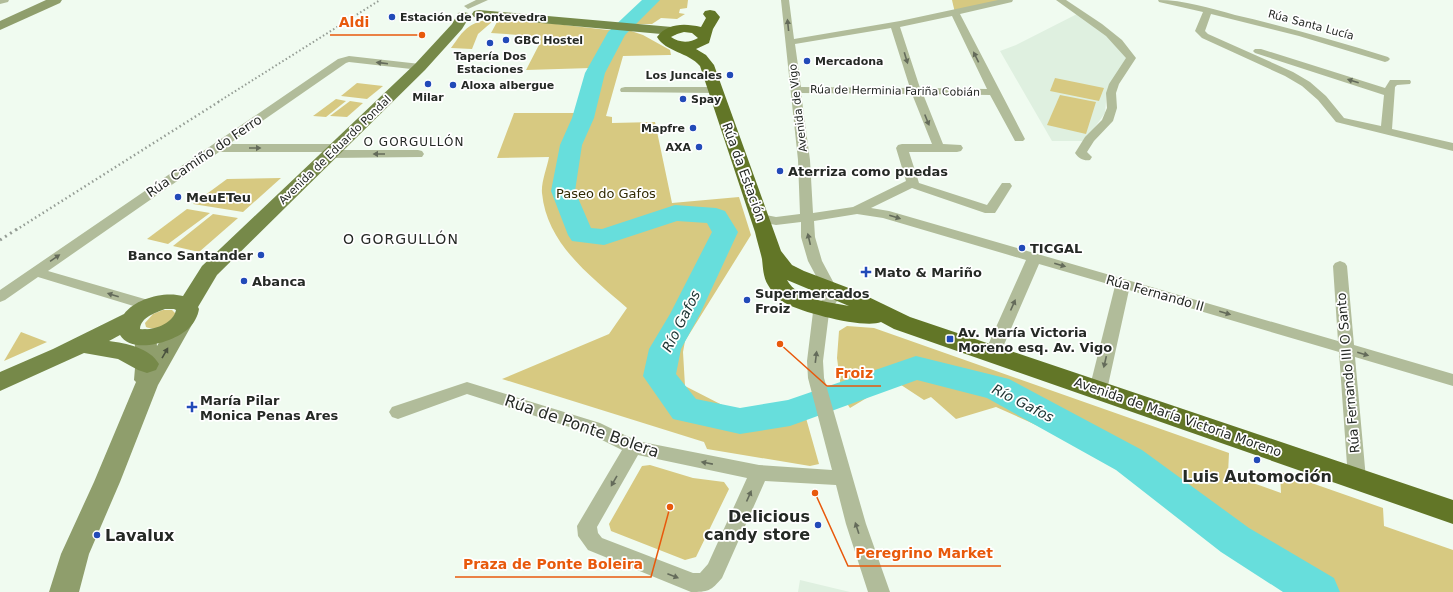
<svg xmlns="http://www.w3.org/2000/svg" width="1453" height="592" font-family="'DejaVu Sans',sans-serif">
<rect width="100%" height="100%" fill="#f0fbf0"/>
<!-- built -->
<g fill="#dff0e0">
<polygon points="1077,14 1102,31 1128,59 1107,90 1105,113 1085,141 1052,141 1000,51 1016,45"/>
<polygon points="800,580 850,592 798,592"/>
</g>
<!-- green -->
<g fill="#d7c981">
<polygon points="656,0 688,0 687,8 680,9 679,13 685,14 677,19 661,18 652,24 630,24"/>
<polygon points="952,0 1005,0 955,13"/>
<path d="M 504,18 L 608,30 L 631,31 L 643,35 L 670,50 L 671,55 L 669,55 L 623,56 L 606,116 L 612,117 L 612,123 L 655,122 L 672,203 L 739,197 L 751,235 L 685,341 L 683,352 L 685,386 L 730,409 L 802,404 L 819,464 L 810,466 L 707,449 L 704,442 L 502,379 L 609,334 L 627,308 C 591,276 547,245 542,193 C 541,182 547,168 549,157 L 497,158 L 514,113 L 580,113 L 591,68 L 526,70 L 541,41 L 540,39 L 534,36 L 491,33 L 497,22 L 494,21 Z"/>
<path d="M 486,20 L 493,21 L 478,34 L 472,49 L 451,48 C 462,33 466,24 486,20 Z"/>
<polygon points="1055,78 1104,88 1099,101 1050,91"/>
<polygon points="357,83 383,86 367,99 341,96"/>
<polygon points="1060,95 1096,102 1086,134 1047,125"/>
<polygon points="336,99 346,101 326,117 313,116"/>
<polygon points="350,101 363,103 347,117 330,116"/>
<polygon points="281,178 243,212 193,204 227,179"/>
<polygon points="187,209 210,213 168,244 147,239"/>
<polygon points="213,214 238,218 199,252 173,246"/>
<path d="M 163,310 L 172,310 L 176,314 C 169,323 159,332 146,327 L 145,323 L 153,314 Z"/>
<polygon points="847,326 874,328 1229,453 1228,474 1281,493 1280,472 1383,508 1384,526 1453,550 1453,592 1294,592 1218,538 1221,534 1158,490 1072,441 996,407 956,419 931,397 924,400 895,381 850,408 842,396 837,358 839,331"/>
<polygon points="21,332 47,342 4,361"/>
<polygon points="650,465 693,478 724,482 729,489 696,557 685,560 611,531 609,524 642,466"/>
</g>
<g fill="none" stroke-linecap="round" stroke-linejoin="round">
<!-- river -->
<polygon fill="#67dedc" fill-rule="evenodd" points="642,0 660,0 625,35 605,73 594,118 582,145 575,191 591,228 602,229 675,205 716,208 725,211 738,232 700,314 681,349 676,374 696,399 740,408 788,400 916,356 997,376 1009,379 1142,450 1249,528 1334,578 1340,592 1283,592 1221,552 1116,470 987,398 917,380 790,426 740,434 673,419 643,376 649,349 670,314 712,232 707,223 677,221 604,245 572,241 568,235 551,191 560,145 572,118 585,73 608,32"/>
<!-- street -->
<g fill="#b1bc9a" fill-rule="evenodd">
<polygon points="0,0 9,0 8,2 0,4"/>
<polygon points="476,0 488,0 468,9 464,6"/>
<path d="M 781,0 L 789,0 L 794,39 L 900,21 L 998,0 L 1013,0 L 1012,2 L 960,14 L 1025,139 L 1023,141 L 1015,141 L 990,95 L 923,94 L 943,144 L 961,145 L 963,148 L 961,151 L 957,152 L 909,152 L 919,183 L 987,205 L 1002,183 L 1010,183 L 1012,186 L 997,210 L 995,213 L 985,213 L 912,188 L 871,208 L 889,211 L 1338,341 L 1333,266 L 1335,263 L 1340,261 L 1345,263 L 1347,266 L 1354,345 L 1453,374 L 1453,386 L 1355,357 L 1366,479 L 1364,485 L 1357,487 L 1350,485 L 1348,479 L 1339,352 L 1129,290 L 1107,390 L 1104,394 L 1098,396 L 1092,394 L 1089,390 L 1115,286 L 1039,264 L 1000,354 L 998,358 L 992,360 L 986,358 L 984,354 L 1026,260 L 883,218 L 857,214 L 814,221 L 815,237 L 822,261 L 837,289 L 837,301 L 829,313 L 823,361 L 824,378 L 866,524 L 890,592 L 868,592 L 846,524 L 836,485 L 765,481 L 722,578 C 711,591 708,592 691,592 L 588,550 L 578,536 L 577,526 L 622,450 L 588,433 L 467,394 L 398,419 L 392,417 L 389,412 L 392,407 L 467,382 L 600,423 L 637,441 L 759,465 L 832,470 L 808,378 L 807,361 L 813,312 L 822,300 L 823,289 L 808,261 L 801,237 L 801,222 L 776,225 L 756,221 L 754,218 L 756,215 L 761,214 L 776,217 L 800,214 L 798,160 ZM 952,16 L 987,89 L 920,88 L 900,27 ZM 891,28 L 910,88 L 801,87 L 795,44 ZM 801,93 L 912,94 L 932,144 L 902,144 L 898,145 L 896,148 L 906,181 L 853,207 L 813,213 L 810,160 ZM 638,455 L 747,478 L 708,564 L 700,573 L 693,573 L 602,538 L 598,533 L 597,527 Z"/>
<path d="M 1056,0 L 1066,0 L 1102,24 L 1122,40 L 1136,58 L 1119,84 L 1116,93 L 1117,108 L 1113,121 L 1094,141 L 1087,152 L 1092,157 L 1090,160 C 1084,161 1079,159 1075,153 L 1085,137 L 1102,120 L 1107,108 L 1106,93 L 1109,84 L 1126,58 L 1106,36 Z"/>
<path d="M 1158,0 C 1184,0 1210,8 1235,15 C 1287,27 1338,41 1388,57 L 1390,59 L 1388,61 L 1385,62 L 1299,36 L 1211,14 L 1205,31 L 1208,34 L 1293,72 L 1310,82 L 1326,96 L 1344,118 L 1381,126 L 1384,95 L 1255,53 L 1253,51 L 1255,49 L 1261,49 L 1385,88 L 1390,80 L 1410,80 L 1411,82 L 1410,84 L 1397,85 L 1395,87 L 1392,129 L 1453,143 L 1453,151 L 1336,122 L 1318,100 L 1302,86 L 1285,76 L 1202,38 L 1195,31 L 1203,12 L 1159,2 Z"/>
<polygon points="349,56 420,64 425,67 420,70 349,62 346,63 229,144 336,144 340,145 342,148 340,150 418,150 422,151 424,154 422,157 329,158 325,157 323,154 325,152 219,152 48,271 155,302 158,306 155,310 150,311 38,277 5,300 0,302 0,290 338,59"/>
<polygon points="625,87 715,87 720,90 715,93 621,92 620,90 621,88"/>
</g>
<!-- secondary -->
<g fill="#8f9e6c" fill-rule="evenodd">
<polygon points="46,0 62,0 60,3 0,30 0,21"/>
<polygon points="183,314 191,316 194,321 158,385 120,482 89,554 79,592 49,592 61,554 94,482 136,382 134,380 136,356 134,337 137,332 145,329 153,332 156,337 157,346 175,316"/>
</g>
<!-- primary -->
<g fill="#768949" fill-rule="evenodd">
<polygon points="479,10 672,27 677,28 679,31 677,34 672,35 474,17 472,14 474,11"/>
<path d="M 463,12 L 468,13 L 470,16 L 462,29 L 425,70 L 217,275 L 198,307 L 199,309 C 198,316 194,323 189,328 C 175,342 132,355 120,335 L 109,341 C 126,343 150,348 159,364 L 156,370 L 147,373 L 138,370 L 118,359 L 84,353 L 0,391 L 0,372 L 53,349 L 124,314 C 136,298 165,291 183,296 L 202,266 L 415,64 L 452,24 L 458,13 ZM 165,309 L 174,309 L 176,310 C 173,324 153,331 140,329 C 141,317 155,313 165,309 Z"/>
</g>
<!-- highway -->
<path fill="#627627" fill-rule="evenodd" d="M 710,10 L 715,11 L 720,17 L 719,19 L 713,29 L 709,43 L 696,49 L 706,55 L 714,65 L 781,251 L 792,265 L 804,271 L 854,290 L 910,317 L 1453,500 L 1453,524 L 894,329 L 881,322 C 865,329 804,313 787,304 C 778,300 773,293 768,285 C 763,277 763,267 762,259 C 760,250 757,241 755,232 L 700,66 C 688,52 666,52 657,37 C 667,23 685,23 701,27 L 706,18 L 703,14 L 705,11 ZM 684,32 L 692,33 L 698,38 C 690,43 679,43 671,37 L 677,34 ZM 787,280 L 849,306 C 829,302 798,300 787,280 Z"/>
<!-- rail-far2 -->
<polyline stroke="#949c94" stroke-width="2" stroke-dasharray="1.5 2.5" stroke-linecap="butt" points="218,102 380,0"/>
<!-- rail-far1 -->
<polyline stroke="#949c94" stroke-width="2.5" stroke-dasharray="1.5 3" stroke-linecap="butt" points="16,230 220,101"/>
<!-- rail -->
<polyline stroke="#949c94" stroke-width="3" stroke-dasharray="2 4" stroke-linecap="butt" points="0,240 17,229"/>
</g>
<!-- one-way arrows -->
<defs><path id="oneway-solid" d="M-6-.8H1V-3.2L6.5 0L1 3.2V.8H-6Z"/></defs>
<g fill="#646b5a">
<use href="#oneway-solid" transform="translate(788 25) rotate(-96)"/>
<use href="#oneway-solid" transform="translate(976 57) rotate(-116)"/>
<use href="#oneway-solid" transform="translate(906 58) rotate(73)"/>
<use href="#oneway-solid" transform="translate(382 63) rotate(-173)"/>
<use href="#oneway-solid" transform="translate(1353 81) rotate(-162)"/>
<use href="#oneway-solid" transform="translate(927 120) rotate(68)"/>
<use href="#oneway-solid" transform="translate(255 148)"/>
<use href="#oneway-solid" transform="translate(379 154) rotate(180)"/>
<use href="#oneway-solid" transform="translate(895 217) rotate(17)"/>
<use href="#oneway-solid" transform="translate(809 239) rotate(-103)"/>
<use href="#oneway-solid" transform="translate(55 258) rotate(-34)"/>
<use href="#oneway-solid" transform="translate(1060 265) rotate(16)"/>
<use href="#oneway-solid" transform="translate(113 295) rotate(-163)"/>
<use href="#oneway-solid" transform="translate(1013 305) rotate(-66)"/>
<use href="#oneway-solid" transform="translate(1225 313) rotate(16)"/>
<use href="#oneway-solid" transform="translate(1363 354) rotate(16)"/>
<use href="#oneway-solid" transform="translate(816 357) rotate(-83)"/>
<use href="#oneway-solid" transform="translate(1105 362) rotate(103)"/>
<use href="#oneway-solid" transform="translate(707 463) rotate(-169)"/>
<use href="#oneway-solid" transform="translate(614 481) rotate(120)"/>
<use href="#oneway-solid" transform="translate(749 496) rotate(-66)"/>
<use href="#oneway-solid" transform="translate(857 528) rotate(-108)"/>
<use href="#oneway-solid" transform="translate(673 576) rotate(21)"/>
</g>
<use fill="#4a523e" href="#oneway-solid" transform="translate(165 353) rotate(-60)"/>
<!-- markers -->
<g fill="#224ab8" stroke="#fff" stroke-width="1.5">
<circle cx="392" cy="17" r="4"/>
<circle cx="506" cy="40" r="4"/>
<circle cx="490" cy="43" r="4"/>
<circle cx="807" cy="61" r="4"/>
<circle cx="730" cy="75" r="4"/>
<circle cx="428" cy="84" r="4"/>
<circle cx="453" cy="85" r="4"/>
<circle cx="683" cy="99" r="4"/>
<circle cx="693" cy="128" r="4"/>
<circle cx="699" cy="147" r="4"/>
<circle cx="780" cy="171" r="4"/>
<circle cx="178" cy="197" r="4"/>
<circle cx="1022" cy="248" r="4"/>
<circle cx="261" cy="255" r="4"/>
<path d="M864 266h4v4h4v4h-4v4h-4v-4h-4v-4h4z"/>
<circle cx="244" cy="281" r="4"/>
<circle cx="747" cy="300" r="4"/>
<rect x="946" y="335" width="8" height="8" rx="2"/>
<path d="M190 401h4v4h4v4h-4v4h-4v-4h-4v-4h4z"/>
<circle cx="1257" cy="460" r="4"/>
<circle cx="818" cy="525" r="4"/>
<circle cx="97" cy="535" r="4"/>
</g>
<g text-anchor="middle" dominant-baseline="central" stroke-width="3.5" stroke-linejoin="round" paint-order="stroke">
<!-- far-poi labels -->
<g font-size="11" font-weight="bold" fill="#252925" stroke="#fff" text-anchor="start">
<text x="400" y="17">Estación de Pontevedra</text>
<text x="514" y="40">GBC Hostel</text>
<text x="490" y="56" text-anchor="middle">Tapería Dos<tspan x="490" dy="13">Estaciones</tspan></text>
<text x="815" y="61">Mercadona</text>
<text x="722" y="75" text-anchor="end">Los Juncales</text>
<text x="461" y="85">Aloxa albergue</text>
<text x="428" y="97" text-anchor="middle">Milar</text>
<text x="691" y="99">Spay</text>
<text x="685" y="128" text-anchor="end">Mapfre</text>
<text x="691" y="147" text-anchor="end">AXA</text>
</g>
<!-- far-street labels -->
<g font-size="11" fill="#252925" stroke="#fff">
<text transform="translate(1311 25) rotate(15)">Rúa Santa Lucía</text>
<text transform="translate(895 91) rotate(1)">Rúa de Herminia Fariña Cobián</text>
<text transform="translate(798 108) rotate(-97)">Avenida de Vigo</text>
<text transform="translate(335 150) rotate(-44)">Avenida de Eduardo Pondal</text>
</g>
<!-- far-neighbourhood labels -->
<g font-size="12" letter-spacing="1" fill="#252925" stroke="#fff">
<text x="414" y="142">O GORGULLÓN</text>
</g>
<!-- street labels -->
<g font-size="13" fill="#252925" stroke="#fff">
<text transform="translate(204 156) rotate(-34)">Rúa Camiño do Ferro</text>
<text transform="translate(744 172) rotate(70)">Rúa da Estación</text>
<text transform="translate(1155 293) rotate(16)">Rúa Fernando II</text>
<text transform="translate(1348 373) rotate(-95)">Rúa Fernando III O Santo</text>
<text transform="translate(1178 417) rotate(19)">Avenida de María Victoria Moreno</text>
</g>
<!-- poi labels -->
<g font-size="13" font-weight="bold" fill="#252925" stroke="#fff" text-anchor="start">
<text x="788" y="171">Aterriza como puedas</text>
<text x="186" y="197">MeuETeu</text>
<text x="1030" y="248">TICGAL</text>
<text x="253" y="255" text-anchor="end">Banco Santander</text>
<text x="874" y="272">Mato &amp; Mariño</text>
<text x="252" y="281">Abanca</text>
<text x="755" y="293">Supermercados<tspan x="755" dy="15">Froiz</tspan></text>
<text x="958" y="332">Av. María Victoria<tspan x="958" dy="15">Moreno esq. Av. Vigo</tspan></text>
<text x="200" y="400">María Pilar<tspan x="200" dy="15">Monica Penas Ares</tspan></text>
</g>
<!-- park labels -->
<g font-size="13" fill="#322b04" stroke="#fff">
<text x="606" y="193">Paseo do Gafos</text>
</g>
<!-- neighbourhood labels -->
<g font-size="14" letter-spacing="1" fill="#252925" stroke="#fff">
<text x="401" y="239">O GORGULLÓN</text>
</g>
<!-- water labels -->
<g font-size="14" font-style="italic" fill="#1c3231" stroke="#fff">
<text transform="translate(681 321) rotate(-63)">Río Gafos</text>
<text transform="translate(1023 403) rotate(27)">Río Gafos</text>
</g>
<!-- near-street labels -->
<g font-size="16" fill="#252925" stroke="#fff">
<text transform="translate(582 426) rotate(19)">Rúa de Ponte Bolera</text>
</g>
<!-- near-poi labels -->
<g font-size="16" font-weight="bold" fill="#252925" stroke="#fff">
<text x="1257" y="476">Luis Automoción</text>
<text x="810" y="516" text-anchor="end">Delicious<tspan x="810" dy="18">candy store</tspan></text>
<text x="105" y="535" text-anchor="start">Lavalux</text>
</g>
</g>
<!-- callouts -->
<path fill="none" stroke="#e8590c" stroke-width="1.5" d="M422 35L377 35H330M780 344L827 386H881M815 493L848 566H1001M670 507L651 577H455"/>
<g fill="#e8590c" stroke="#fff" stroke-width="1.5">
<circle cx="422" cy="35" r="4"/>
<circle cx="780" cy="344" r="4"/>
<circle cx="815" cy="493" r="4"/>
<circle cx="670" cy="507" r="4"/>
</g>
<g font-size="14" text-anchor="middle" font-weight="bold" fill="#e8590c" stroke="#fff" stroke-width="3.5" stroke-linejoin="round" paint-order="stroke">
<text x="354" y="27">Aldi</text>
<text x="854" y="378">Froiz</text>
<text x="924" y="558">Peregrino Market</text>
<text x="553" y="569">Praza de Ponte Boleira</text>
</g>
</svg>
